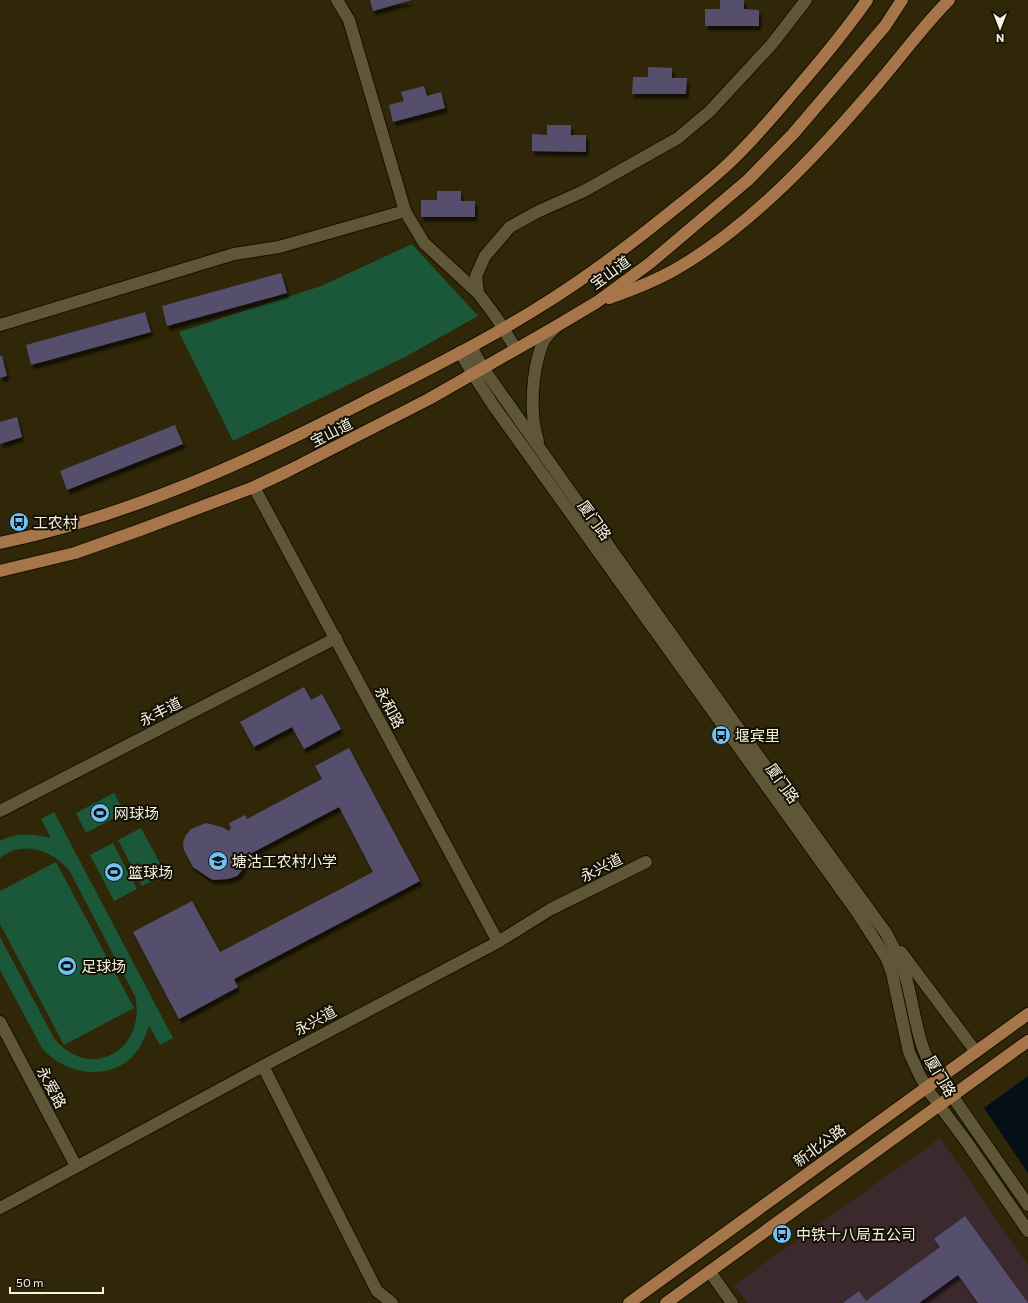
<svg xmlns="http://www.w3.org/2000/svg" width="1028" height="1303" font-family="Commissioner,'Noto Sans SC',sans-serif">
<defs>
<filter id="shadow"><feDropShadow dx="2.5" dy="4.5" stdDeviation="1" flood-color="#0009"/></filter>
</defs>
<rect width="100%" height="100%" fill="#2f2708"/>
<!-- commercial -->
<polygon fill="#3c292d" points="940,1138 1028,1265 1028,1303 747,1303 734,1285"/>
<!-- green -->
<g fill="#1b5739">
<polygon points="412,244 478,316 405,357 233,441 179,332 321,286"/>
<polygon points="114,793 125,812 86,833 76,813"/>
<path d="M 54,812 L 173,1038 L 160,1045 L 149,1026 C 145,1038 140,1049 131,1058 C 105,1082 63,1073 42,1048 L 0,970 L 0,937 L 54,1038 C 90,1083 147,1050 135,996 L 69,870 C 51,850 23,840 0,858 L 0,841 C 17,832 33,834 51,838 L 41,819 Z"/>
<polygon points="141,828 166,874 142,886 118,840"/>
<polygon points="113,843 137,889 114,901 90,855"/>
<polygon points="56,862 134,1008 64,1045 0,924 0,891"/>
</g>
<!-- water -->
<polygon fill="#040f16" points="1028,1076 1028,1173 984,1108"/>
<!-- building -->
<g fill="#544f6d" filter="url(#shadow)">
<polygon points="370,0 412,0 373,11"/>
<polygon points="720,0 744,0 744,9 759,10 759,26 705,26 705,9 720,9"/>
<polygon points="648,67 672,68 672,78 687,78 686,94 632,94 633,77 648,77"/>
<polygon points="424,86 427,96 441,92 445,108 393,122 389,105 404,101 401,92"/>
<polygon points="547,125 571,125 571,135 586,135 586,152 532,151 532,134 547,135"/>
<polygon points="437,191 461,191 461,201 475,201 475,217 421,217 421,200 437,200"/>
<polygon points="281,273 287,293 167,326 162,306"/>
<polygon points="145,312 151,332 31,365 26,345"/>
<polygon points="0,356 2,356 7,376 0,378"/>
<polygon points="17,417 22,437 0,444 0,422"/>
<polygon points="175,425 183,444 67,490 60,471"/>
<polygon points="304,687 311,700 322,694 341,729 304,749 292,727 254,747 240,722"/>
<polygon points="349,748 420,881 234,979 238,987 179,1019 133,932 192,901 220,952 373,872 339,807 244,857 245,863 243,869 237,876 228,879 213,880 206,876 193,867 184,850 183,842 186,835 191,829 206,823 222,827 229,831 231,828 229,823 245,815 247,819 322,779 315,766"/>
<polygon points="965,1216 1028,1303 978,1303 958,1275 919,1303 843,1303 859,1291 866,1301 940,1247 934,1239"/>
</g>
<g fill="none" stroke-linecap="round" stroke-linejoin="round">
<defs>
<g id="minor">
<polyline points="337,0 349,20 405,211 424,243 478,293 496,317 516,349"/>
<polyline points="478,293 476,276 485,256 510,227 537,212 584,191 678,138 710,111 772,44 806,0"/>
<polyline points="0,325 234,254 279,247 405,211"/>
<path d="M 471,347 L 483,368 C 616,557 750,746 886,933 C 896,951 905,970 909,990 C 915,1015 918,1041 930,1064 L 1028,1205"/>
<polyline points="460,352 473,374 493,405 857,912 886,957 892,973 909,1052 920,1076 930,1093 966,1141 1028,1231"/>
<path d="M 538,441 C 529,415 532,371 542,345 C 544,338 550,333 555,328"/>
<polyline points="254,487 498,942"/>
<polyline points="0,811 336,638"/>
<polyline points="901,952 976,1052"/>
<polyline points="0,1022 76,1166"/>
<polyline points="263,1066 377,1291 392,1303"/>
<polyline points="0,1208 263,1066 498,942 551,909 646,862"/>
<polyline points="710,1272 732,1303"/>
</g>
<g id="major">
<path d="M 609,298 C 632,290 655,281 676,269 C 753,225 823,148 880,81 C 903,54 924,25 949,0"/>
<path d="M 0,543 C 129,516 250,461 366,401 C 423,372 481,343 536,309 C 582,281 626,248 668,214 C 688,198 709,182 728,164 C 751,142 772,118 792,94 C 818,64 844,33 867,0"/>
<polyline points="0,571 75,553 140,530 254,487 288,471 429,399 555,327 597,302 650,263 748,180 793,134 885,26 902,0"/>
<polyline points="629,1303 1028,1014"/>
<polyline points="666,1303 1028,1041"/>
</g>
</defs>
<!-- minor casing -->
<use href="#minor" stroke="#161000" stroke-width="14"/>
<!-- major casing -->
<use href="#major" stroke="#161000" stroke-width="14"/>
<!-- minor -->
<use href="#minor" stroke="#5e5637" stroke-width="12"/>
<!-- major -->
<use href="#major" stroke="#a6754a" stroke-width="12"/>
</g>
<!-- icons -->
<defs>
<symbol id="bus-disc" viewBox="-11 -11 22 22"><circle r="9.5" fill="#6fc2f4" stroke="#141005"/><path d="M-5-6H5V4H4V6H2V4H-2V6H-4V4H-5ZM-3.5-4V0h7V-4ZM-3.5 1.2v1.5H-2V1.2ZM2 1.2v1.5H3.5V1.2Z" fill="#111"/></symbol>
<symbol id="stadium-disc" viewBox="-11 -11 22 22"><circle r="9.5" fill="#6fc2f4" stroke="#141005"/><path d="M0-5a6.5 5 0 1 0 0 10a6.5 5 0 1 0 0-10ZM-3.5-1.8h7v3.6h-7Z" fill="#111"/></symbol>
<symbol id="school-disc" viewBox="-11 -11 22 22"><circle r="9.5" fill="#6fc2f4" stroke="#141005"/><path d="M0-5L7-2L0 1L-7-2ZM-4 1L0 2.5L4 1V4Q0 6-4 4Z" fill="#111"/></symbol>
</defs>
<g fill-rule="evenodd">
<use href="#bus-disc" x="8" y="511" width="22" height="22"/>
<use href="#bus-disc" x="710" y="724" width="22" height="22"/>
<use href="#stadium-disc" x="89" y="802" width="22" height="22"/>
<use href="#school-disc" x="207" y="850" width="22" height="22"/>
<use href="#stadium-disc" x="103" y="861" width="22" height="22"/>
<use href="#stadium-disc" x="56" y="955" width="22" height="22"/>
<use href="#bus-disc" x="771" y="1223" width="22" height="22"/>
</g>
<g text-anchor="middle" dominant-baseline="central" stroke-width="4" stroke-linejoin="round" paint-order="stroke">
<!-- street labels -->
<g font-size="15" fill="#f7f3e1" stroke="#141005">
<text transform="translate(610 272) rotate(-36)">宝山道</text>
<text transform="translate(331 432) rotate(-27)">宝山道</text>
<text transform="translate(595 520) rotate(54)">厦门路</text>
<text transform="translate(390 707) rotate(62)">永和路</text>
<text transform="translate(160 711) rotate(-27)">永丰道</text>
<text transform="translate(783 783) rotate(54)">厦门路</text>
<text transform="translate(601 867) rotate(-26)">永兴道</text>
<text transform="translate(315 1020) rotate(-28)">永兴道</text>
<text transform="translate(941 1076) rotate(59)">厦门路</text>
<text transform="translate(52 1087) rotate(62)">永爱路</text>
<text transform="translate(819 1145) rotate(-36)">新北公路</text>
</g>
<!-- poi labels -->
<g font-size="15" fill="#f7f3e1" stroke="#141005" text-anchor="start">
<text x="33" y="522">工农村</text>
<text x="735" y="735">堰宾里</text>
<text x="114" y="813">网球场</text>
<text x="232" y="861">塘沽工农村小学</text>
<text x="128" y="872">篮球场</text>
<text x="81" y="966">足球场</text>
<text x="796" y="1234">中铁十八局五公司</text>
</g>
</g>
<!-- north arrow -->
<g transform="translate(1000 28) rotate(180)" stroke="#141005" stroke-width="3" paint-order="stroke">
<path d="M0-3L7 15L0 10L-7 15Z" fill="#f7f3e1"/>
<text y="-6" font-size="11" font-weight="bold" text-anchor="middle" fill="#f7f3e1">N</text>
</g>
<!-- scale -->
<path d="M10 1287v6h93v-6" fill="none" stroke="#f7f3e1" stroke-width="2"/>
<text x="16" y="1287" font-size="12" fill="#f7f3e1" stroke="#141005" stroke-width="3" paint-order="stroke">50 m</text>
</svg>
